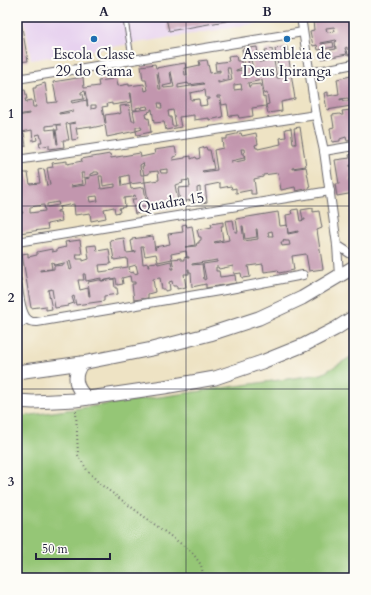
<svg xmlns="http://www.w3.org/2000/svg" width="371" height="595" font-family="Cardo,serif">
<rect width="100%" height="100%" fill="#fdfcf7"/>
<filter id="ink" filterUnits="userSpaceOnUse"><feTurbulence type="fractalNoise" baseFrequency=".025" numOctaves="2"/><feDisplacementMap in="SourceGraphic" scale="8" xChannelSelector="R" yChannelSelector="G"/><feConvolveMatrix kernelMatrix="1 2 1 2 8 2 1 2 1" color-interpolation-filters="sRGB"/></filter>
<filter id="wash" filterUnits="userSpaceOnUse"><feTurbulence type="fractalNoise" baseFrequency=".012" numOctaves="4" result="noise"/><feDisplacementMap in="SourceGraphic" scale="16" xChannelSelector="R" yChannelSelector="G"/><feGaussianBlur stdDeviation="0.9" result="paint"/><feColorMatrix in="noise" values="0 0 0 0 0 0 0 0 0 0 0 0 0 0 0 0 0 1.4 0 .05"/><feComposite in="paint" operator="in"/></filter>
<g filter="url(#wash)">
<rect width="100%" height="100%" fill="#eee3c4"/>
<!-- built -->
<polygon fill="#e7d2ef" points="24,17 292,17 292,18 31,60"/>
<!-- green -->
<polygon fill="#95c676" stroke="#5c7458" points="354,355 354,578 17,578 17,417 322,374"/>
<g id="blocks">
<!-- building -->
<g fill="#c296ae" fill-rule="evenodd">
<polygon points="17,17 20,17 28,61 17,62"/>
<polygon points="170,17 237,17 237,19 169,31 166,18"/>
<path d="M 327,17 L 354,17 L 354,23 L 352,24 L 353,29 L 354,28 L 354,54 L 348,55 L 347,47 L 345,48 L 347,54 L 321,59 L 320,54 L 331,52 L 330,50 L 336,49 L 335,42 L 337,41 L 336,40 L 321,43 L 321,44 L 333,42 L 334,47 L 318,50 L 317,45 L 313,46 L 310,31 L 314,30 L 313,21 L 327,18 ZM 334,27 L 335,31 L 327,32 L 326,28 Z"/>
<path d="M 257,47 L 259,62 L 267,61 L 265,50 L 272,49 L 277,78 L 280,78 L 275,49 L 287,47 L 295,99 L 281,102 L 282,111 L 268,113 L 266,105 L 269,104 L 267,93 L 264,94 L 262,80 L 248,83 L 249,87 L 250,87 L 250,85 L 261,84 L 263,98 L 265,97 L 266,106 L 252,108 L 253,116 L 239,118 L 238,115 L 229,116 L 227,104 L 222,105 L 220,96 L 217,96 L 217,98 L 220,98 L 223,117 L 209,120 L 209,118 L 194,120 L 194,115 L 179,117 L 181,127 L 166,130 L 164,122 L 154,123 L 152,109 L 151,109 L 151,111 L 148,112 L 149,113 L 146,114 L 147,119 L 149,118 L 151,132 L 137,135 L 136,131 L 107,137 L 105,125 L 91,128 L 91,126 L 76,128 L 78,139 L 72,140 L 70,124 L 76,123 L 75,122 L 66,124 L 69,140 L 63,140 L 64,147 L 49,149 L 49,145 L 40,147 L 39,142 L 42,142 L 40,134 L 36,135 L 37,140 L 33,141 L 32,130 L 17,133 L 17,116 L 29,114 L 29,113 L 17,115 L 17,91 L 25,90 L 27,99 L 25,99 L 26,102 L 27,102 L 27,101 L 32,100 L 33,107 L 36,107 L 33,88 L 36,88 L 36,86 L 45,83 L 48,103 L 57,102 L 53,82 L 83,77 L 84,88 L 99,86 L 98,81 L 113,79 L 112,75 L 116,75 L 118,86 L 129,84 L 129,86 L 144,84 L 145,91 L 148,90 L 146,80 L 143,80 L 141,66 L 155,64 L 156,68 L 185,63 L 186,68 L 184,68 L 185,75 L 187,75 L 186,68 L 200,65 L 199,61 L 207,60 L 210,73 L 216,72 L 220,72 L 220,70 L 216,71 L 215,63 L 229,61 L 228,56 L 236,55 L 237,61 L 241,61 L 242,68 L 236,70 L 236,71 L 243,70 L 245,78 L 247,78 L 242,49 ZM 251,60 L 253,68 L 250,69 L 248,61 ZM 227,68 L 230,68 L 232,80 L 218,83 L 218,81 L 229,79 ZM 170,72 L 171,72 L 174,87 L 164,88 L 163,86 L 172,84 ZM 157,73 L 158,73 L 161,89 L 159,89 ZM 188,83 L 189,85 L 203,83 L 204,84 L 178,88 L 178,85 ZM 241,84 L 242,89 L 234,90 L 234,85 ZM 205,90 L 206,98 L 210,98 L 210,99 L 206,100 L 207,105 L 200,106 L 199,99 L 191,100 L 190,93 ZM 85,91 L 88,106 L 87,106 L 87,100 L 72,103 L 71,101 L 84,99 L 83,94 L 81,94 L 81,92 ZM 130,93 L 131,93 L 133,110 L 137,110 L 136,108 L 140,107 L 141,109 L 142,109 L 142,107 L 147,106 L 148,109 L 133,111 L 135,121 L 132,121 L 129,105 L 120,106 L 121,113 L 119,114 L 119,113 L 105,115 L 106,123 L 105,123 L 102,107 L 108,106 L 107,104 L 112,103 L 112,105 L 132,102 ZM 158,103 L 161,103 L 162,108 L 159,108 ZM 91,105 L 96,105 L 96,108 L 91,109 ZM 73,110 L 73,112 L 59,114 L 59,113 ZM 173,110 L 176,126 L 172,126 L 171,117 L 169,117 L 168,111 ZM 61,124 L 61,125 L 57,125 L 58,130 L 56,130 L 58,144 L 57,144 L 55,129 L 46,130 L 46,126 ZM 136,127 L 141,127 L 142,129 L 136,131 Z"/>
<path d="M 354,72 L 354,88 L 353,88 L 354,93 L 354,140 L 347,141 L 346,137 L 340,139 L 340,141 L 332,142 L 330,128 L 334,127 L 332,115 L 340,114 L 341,115 L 343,115 L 342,111 L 352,110 L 351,106 L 327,110 L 324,93 L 328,92 L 328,96 L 339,94 L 337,79 L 351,76 L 351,73 ZM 348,98 L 349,101 L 344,101 L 343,99 L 340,100 L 340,99 Z"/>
<path d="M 300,127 L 306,166 L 292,168 L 292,169 L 306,167 L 310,188 L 296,191 L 295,187 L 281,190 L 278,173 L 263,175 L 263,177 L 254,179 L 256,194 L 251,194 L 251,190 L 236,193 L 236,188 L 232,189 L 231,186 L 220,188 L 220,183 L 205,186 L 207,202 L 201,203 L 200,187 L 197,188 L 198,201 L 193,201 L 193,200 L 180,202 L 178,188 L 190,187 L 189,180 L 182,181 L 183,183 L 175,185 L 179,206 L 135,214 L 132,199 L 136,199 L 135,195 L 133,196 L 132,197 L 124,198 L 125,207 L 119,208 L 120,212 L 115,213 L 114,207 L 104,209 L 106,218 L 91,221 L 90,213 L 75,215 L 74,204 L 59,207 L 60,210 L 57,211 L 57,212 L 60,212 L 62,221 L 47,224 L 48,229 L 19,233 L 17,218 L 21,218 L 20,214 L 23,213 L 22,211 L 19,212 L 19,214 L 17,215 L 17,173 L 24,172 L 24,173 L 28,173 L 30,184 L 40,183 L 38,170 L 44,169 L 47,186 L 50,185 L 47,168 L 53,167 L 52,163 L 67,161 L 67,164 L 82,161 L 81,159 L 110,154 L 111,158 L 140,153 L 141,157 L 155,154 L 154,150 L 175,147 L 177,156 L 173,157 L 173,160 L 185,158 L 185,157 L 191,156 L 191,159 L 196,157 L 197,159 L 200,158 L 199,149 L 206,147 L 207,150 L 210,150 L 214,169 L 202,171 L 203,172 L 217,170 L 214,150 L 223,148 L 222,139 L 227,139 L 227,136 L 241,133 L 242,136 L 256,133 L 258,144 L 255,145 L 256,148 L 258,148 L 258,149 L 281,144 L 280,138 L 286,137 L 285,129 L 291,128 L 293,144 L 296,144 L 294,128 ZM 241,149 L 244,149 L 245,160 L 231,163 L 231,161 L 244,158 L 244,154 L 242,154 ZM 143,163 L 144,166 L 142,166 L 144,175 L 149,174 L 149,172 L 158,171 L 159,180 L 145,182 L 148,200 L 146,200 L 144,187 L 131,189 L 130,184 L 145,182 L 144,175 L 141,175 L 140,165 ZM 167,169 L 167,173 L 161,173 L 160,170 ZM 94,172 L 98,172 L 99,174 L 90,176 L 90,174 L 94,173 ZM 81,173 L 84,173 L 84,178 L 90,177 L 90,178 L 85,179 L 86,185 L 71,187 L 70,186 L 83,184 ZM 129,175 L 130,184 L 122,186 L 121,177 ZM 99,176 L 102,176 L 103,186 L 115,184 L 115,187 L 101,189 ZM 97,196 L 98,201 L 90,202 L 89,197 ZM 58,202 L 59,205 L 47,207 L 47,204 ZM 44,205 L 45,211 L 30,213 L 30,207 Z"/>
<polygon points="24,133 26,146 17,147 17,134"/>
<polygon points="354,154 354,169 352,169 351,165 350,165 352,177 351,178 351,179 349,179 350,181 354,180 354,193 337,196 335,184 339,184 335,160 350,158 349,155"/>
<path d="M 313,208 L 313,212 L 319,211 L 322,228 L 317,230 L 323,269 L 309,271 L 306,254 L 292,256 L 294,270 L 279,273 L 278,270 L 264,272 L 263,264 L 248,266 L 250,277 L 242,278 L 241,273 L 234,274 L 233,266 L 219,269 L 218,267 L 216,267 L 216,271 L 219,271 L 220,277 L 235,275 L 236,283 L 206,288 L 206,284 L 192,287 L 191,272 L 189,272 L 189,269 L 188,269 L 189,274 L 184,274 L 186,287 L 177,289 L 177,286 L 173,286 L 172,281 L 169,282 L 170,290 L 165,291 L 165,289 L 162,289 L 160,278 L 153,279 L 155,292 L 148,294 L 148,298 L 134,300 L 132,284 L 135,284 L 135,282 L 131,282 L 130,276 L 122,278 L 123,284 L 117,285 L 116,278 L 101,281 L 101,278 L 86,281 L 85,274 L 83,274 L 84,280 L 78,280 L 80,290 L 88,288 L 89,296 L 90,296 L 88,282 L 99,280 L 101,280 L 102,281 L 114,279 L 115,288 L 117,288 L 118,294 L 104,296 L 104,301 L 76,305 L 74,296 L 72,297 L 74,303 L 68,305 L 68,306 L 55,308 L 52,289 L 48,290 L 52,309 L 46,310 L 46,306 L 31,308 L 22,254 L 28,253 L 28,257 L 37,255 L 37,252 L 52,249 L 52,252 L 57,251 L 57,249 L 66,247 L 65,242 L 80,240 L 82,254 L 76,254 L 77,259 L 83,259 L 83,261 L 89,259 L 87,246 L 96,245 L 97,251 L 109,249 L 111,264 L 99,265 L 100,272 L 114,270 L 114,269 L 128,267 L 127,258 L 114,260 L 112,248 L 111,248 L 110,240 L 124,238 L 126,253 L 136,252 L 136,251 L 133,252 L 131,241 L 132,241 L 132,239 L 153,236 L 155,250 L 156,249 L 155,247 L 170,244 L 168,234 L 183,232 L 182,225 L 186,224 L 187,227 L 192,226 L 195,245 L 185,247 L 196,246 L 197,243 L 199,243 L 199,241 L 201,240 L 201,237 L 199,237 L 197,230 L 212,227 L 211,224 L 223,222 L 223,226 L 221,226 L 223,240 L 214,242 L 215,243 L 229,240 L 225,221 L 233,220 L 235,232 L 238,232 L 236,219 L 278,212 L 280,226 L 287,225 L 288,234 L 298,232 L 298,231 L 288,233 L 286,215 L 292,214 L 291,211 L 292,210 L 298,209 L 300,221 L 305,220 L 305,219 L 303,219 L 301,210 ZM 242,226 L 243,226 L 245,239 L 257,237 L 256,229 L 257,229 L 258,239 L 244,241 ZM 272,231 L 273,236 L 269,236 L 268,232 ZM 283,240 L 285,240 L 285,241 L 289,241 L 290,245 L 282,246 L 281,242 L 284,242 ZM 141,246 L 143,246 L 145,256 L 156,254 L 158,262 L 172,259 L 171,254 L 186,251 L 187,257 L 189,257 L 189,258 L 187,258 L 187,257 L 184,258 L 184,260 L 181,260 L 181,258 L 172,259 L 174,269 L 172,269 L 171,261 L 158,264 L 157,262 L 149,263 L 150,266 L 148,266 L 148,263 L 143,264 ZM 217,260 L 217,262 L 203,264 L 206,279 L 204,280 L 202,264 L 192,265 L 192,264 ZM 70,261 L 72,269 L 70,270 L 68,262 ZM 53,262 L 54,265 L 64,263 L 64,265 L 54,266 L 54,269 L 40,271 L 40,270 L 52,269 L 51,263 ZM 136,265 L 138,273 L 134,274 L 134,272 L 130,273 L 129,267 Z"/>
</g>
</g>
</g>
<g filter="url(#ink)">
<use href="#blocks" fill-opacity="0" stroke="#69666b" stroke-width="1"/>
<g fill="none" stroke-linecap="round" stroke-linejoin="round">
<defs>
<polyline id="service" points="125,17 132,60"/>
<g id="minor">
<polyline points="301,17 316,115 324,151 337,245 339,276"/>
<polyline points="309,73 354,64"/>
<polyline points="17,79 303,32"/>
<polyline points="324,151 354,146"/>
<polyline points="17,160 316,115"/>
<polyline points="17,242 330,191"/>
<polyline points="337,245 354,256"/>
<path d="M 17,281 C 19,291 20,317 30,321 C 31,322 36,322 37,322 L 225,290 L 303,275"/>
<polyline points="17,325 27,319"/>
</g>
<g id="trunk">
<path d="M 82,363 C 72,376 75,388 87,398"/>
<polyline points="17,372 82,363 152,349 210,334 259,318 302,298 354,267"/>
<polyline points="17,401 33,402 75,400 164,387 215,378 262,362 304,345 335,329 354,317"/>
</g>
</defs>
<!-- service casing -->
<use href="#service" stroke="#69666b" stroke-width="6"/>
<!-- minor casing -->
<use href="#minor" stroke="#69666b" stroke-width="10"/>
<!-- trunk casing -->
<use href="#trunk" stroke="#69666b" stroke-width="15"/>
<!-- path -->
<polyline stroke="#69666b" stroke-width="2" stroke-dasharray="1 3" stroke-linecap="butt" points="76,411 78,455 87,470 100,484 192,552 201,565 204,578"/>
<!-- service -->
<use href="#service" stroke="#fff" stroke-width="4"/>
<!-- minor -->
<use href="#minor" stroke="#fff" stroke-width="8"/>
<!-- trunk -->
<use href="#trunk" stroke="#fff" stroke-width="13"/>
</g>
</g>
<!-- grid -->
<path fill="none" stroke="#22223b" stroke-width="1" stroke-opacity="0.55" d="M 186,17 L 186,578M 17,206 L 354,206M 17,389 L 354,389"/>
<!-- markers -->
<g fill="#1f6fb2" stroke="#fdfcf7" stroke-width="1.5">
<circle cx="94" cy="39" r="4"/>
<circle cx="287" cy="39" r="4"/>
</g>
<g text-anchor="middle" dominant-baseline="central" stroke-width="4" stroke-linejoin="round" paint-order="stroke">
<!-- poi labels -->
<g font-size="15" fill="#22223b" stroke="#fdfcf7">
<text x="94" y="54">Escola Classe<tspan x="94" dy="17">29 do Gama</tspan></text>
<text x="287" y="54">Assembleia de<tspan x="287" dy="17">Deus Ipiranga</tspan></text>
</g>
<!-- street labels -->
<g font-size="15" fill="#22223b" stroke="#fdfcf7">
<text transform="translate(171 202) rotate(-9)">Quadra 15</text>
</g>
</g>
<!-- margin -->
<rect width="371" height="595" fill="none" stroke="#fdfcf7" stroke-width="44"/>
<!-- scale -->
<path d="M36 553v6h74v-6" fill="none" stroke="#22223b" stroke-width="2"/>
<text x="42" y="553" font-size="12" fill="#22223b" stroke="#fdfcf7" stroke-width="3" paint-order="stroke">50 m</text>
<rect x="22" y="22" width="327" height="551" fill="none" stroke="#22223b" stroke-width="1.5"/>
<g font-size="13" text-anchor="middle" font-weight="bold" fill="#22223b">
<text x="104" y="16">A</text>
<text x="267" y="16">B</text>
<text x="11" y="118">1</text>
<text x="11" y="302">2</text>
<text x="11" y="486">3</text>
</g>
</svg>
